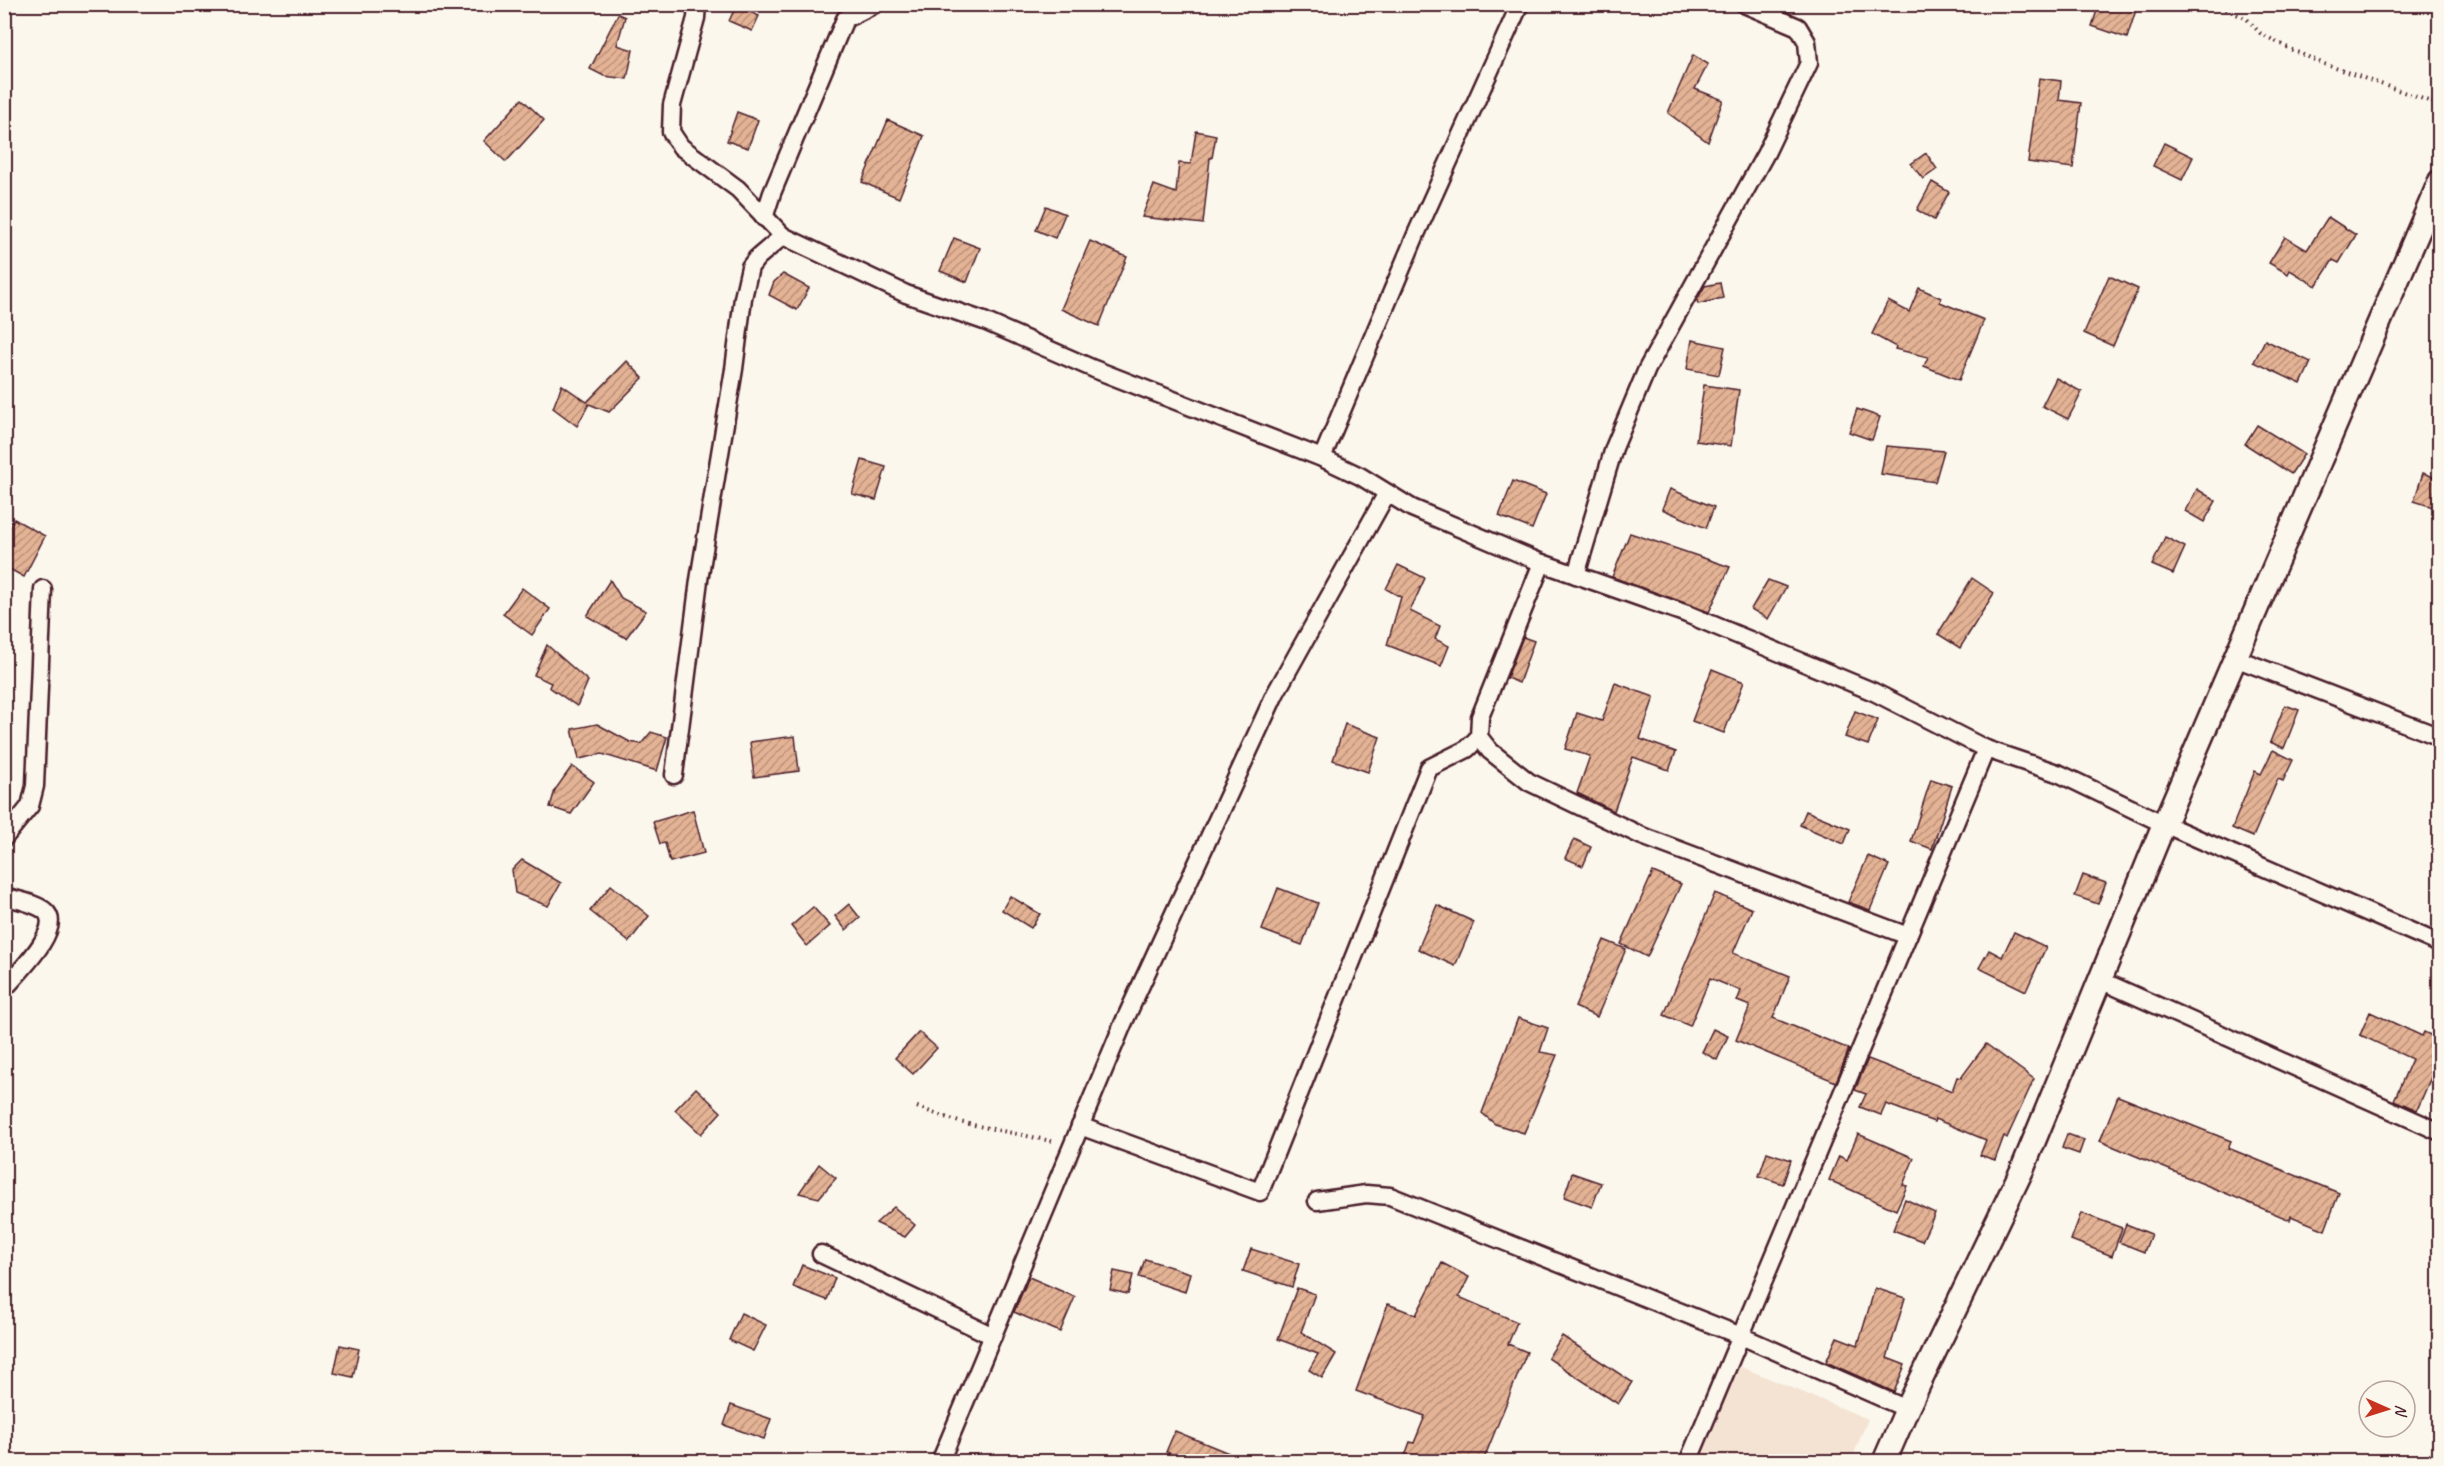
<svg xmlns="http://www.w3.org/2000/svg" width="2444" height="1466" font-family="Caveat,sans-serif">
<defs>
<pattern id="building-hatch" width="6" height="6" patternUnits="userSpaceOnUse" patternTransform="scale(1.5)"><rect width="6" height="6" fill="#e4b395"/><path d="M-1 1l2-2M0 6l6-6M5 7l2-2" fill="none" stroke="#bb917a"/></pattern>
</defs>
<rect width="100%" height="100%" fill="#fbf7ec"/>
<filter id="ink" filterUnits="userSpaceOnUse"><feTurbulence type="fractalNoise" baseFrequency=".0167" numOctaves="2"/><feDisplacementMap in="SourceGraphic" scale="12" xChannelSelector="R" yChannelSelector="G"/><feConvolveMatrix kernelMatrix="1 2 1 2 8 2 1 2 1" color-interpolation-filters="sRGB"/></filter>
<g filter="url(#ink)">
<!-- built -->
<polygon fill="#f4e3d2" points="1739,1366 1868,1419 1851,1461 1700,1461"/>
<!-- building -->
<g fill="url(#building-hatch)" stroke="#4a1f2b" stroke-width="1.5">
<polygon points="2099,4 2119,4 2136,10 2127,38 2092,26"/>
<polygon points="736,6 759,16 752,31 729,21"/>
<polygon points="618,14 625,17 617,45 633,50 627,79 604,76 590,69"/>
<polygon points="1693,55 1708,64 1695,89 1723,100 1708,142 1668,113"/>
<polygon points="2039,78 2061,81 2059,100 2081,103 2073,168 2028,162"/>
<polygon points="522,99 544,120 506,162 484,141"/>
<polygon points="737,112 758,120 748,148 727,141"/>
<polygon points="888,120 924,136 899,198 862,182"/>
<polygon points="1196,131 1216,135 1212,158 1210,158 1203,224 1142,217 1154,185 1176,193 1179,163 1191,164"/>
<polygon points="2164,143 2193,157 2182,180 2153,166"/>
<polygon points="1926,153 1937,169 1923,179 1911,164"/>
<polygon points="1932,182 1949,192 1934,220 1917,210"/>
<polygon points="1046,206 1065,214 1055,238 1036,230"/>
<polygon points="2328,217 2356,235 2339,263 2333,260 2316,286 2290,270 2288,274 2269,263 2285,237 2307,250"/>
<polygon points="954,238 980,248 967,282 940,271"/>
<polygon points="1090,241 1127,257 1099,326 1061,309"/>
<polygon points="783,274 809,288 797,310 769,295 774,282"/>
<polygon points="2109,276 2138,289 2113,346 2084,333"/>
<polygon points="1720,283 1723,298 1698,304 1697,300 1705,286"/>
<polygon points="1919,288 1941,298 1940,302 1984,320 1959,380 1924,366 1928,357 1895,349 1896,347 1872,334 1888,301 1909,312"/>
<polygon points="1692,340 1725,347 1719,375 1687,369"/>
<polygon points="2265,340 2311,362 2301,384 2254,362"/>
<polygon points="627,361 643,378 609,412 589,404 577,426 553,408 562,385 587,402"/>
<polygon points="2056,378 2082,392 2068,419 2042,406"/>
<polygon points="1704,385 1739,390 1731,446 1696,441"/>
<polygon points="1857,409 1880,417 1872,440 1849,432"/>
<polygon points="2257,425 2304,454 2291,474 2245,444"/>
<polygon points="1886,446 1944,451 1935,482 1881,474"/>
<polygon points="862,460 886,467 876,500 852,494"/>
<polygon points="2423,473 2439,479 2439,509 2414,501"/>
<polygon points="1513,481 1546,494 1532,529 1499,516"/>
<polygon points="1670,489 1714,507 1706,528 1662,509"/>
<polygon points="2197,489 2216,501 2204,522 2185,511"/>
<polygon points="14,519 45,536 24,577 4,566 4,536"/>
<polygon points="1630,533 1730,567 1709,612 1612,577"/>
<polygon points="2165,537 2185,547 2173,574 2152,565"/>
<polygon points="1398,565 1425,578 1410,611 1440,626 1435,639 1449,646 1441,666 1387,645 1401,597 1386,589"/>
<polygon points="1972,578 1994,593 1960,648 1938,634"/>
<polygon points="610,580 621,598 646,611 626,638 587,616"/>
<polygon points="1768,580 1786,587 1768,619 1751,609"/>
<polygon points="522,588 550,609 532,635 503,614"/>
<polygon points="1523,637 1534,641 1519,683 1507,678"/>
<polygon points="547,645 588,681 577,706 549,687 551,683 534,675"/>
<polygon points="1712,669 1744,682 1724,733 1692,721"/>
<polygon points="1615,683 1654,697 1640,739 1676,752 1669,770 1633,757 1614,811 1577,793 1590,756 1565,749 1577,713 1602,721"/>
<polygon points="2285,705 2299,710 2284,748 2270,742"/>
<polygon points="1855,711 1878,720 1868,745 1845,737"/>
<polygon points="597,724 630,742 641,744 651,732 667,737 657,771 602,754 579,759 572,729"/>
<polygon points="1345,724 1380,737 1368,772 1333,760"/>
<polygon points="795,736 799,771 754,777 750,742"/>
<polygon points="2273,750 2293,760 2283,781 2278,779 2253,837 2232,828 2255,771 2261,774"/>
<polygon points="572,766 594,782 571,814 550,807 555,790"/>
<polygon points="1931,779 1952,786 1932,849 1911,841"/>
<polygon points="693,810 704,853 670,862 665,843 660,844 653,822"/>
<polygon points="1806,811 1850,829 1844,844 1800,825"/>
<polygon points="1574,839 1591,847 1583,866 1565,858"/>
<polygon points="1868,856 1889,865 1870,910 1848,902"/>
<polygon points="522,860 561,883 548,906 515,893 512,870"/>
<polygon points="1653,872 1681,884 1647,957 1621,944"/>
<polygon points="2083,875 2106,883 2098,904 2075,896"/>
<polygon points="611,885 649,916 629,942 590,911"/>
<polygon points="1278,888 1318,903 1302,945 1262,930"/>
<polygon points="1715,893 1752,909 1733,953 1790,976 1773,1018 1849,1049 1836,1082 1736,1040 1750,1006 1737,1001 1741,991 1710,978 1690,1026 1664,1015"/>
<polygon points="1010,896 1040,914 1031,928 1002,910"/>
<polygon points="849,904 860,918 846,930 835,916"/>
<polygon points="1437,905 1474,922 1455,966 1418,949"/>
<polygon points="813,907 830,926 807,946 791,926"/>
<polygon points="2014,932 2046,947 2026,991 1979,968 1989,950 2002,957"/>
<polygon points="1604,940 1626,949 1597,1017 1575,1007"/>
<polygon points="2370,1012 2422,1036 2424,1032 2439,1039 2439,1078 2432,1075 2417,1110 2394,1100 2412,1059 2360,1035"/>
<polygon points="1518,1018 1548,1028 1540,1052 1557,1055 1524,1133 1495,1124 1482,1113"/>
<polygon points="1713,1029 1728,1036 1717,1060 1702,1052"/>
<polygon points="919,1032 937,1048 913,1074 895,1058"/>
<polygon points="1986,1044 2034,1079 2007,1138 2004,1136 1995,1160 1980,1155 1986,1140 1935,1119 1934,1122 1886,1104 1881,1115 1860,1107 1866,1094 1855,1090 1868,1059 1952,1091 1957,1077 1961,1078"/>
<polygon points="696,1088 721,1112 701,1134 675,1110"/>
<polygon points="2118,1096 2231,1141 2228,1148 2339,1193 2325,1230 2291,1216 2290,1220 2100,1141"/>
<polygon points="1858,1134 1914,1158 1903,1185 1907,1186 1896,1210 1829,1180 1839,1156 1847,1160"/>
<polygon points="2067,1134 2084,1140 2079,1154 2062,1148"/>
<polygon points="1767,1152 1791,1160 1783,1184 1759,1176"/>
<polygon points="819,1164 836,1178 819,1198 799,1193"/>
<polygon points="1572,1173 1601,1183 1592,1207 1564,1197"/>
<polygon points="1905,1199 1935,1213 1922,1241 1893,1230"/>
<polygon points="894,1207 915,1225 905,1237 876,1223"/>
<polygon points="2081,1213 2122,1228 2112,1256 2071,1240"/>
<polygon points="2126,1224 2151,1234 2144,1252 2119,1242"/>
<polygon points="1251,1249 1299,1264 1292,1287 1243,1271"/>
<polygon points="1145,1259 1190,1273 1185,1292 1139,1277"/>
<polygon points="1442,1263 1469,1277 1459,1297 1517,1322 1508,1344 1527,1352 1483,1461 1403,1461 1410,1442 1414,1443 1425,1416 1356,1391 1388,1304 1416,1315"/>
<polygon points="802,1265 835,1278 827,1300 793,1287"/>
<polygon points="1114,1271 1133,1275 1128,1294 1110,1290"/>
<polygon points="1029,1277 1075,1297 1060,1332 1014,1312"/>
<polygon points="1297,1288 1315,1294 1301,1332 1336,1354 1322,1378 1309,1370 1318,1354 1278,1339"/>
<polygon points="1875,1288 1905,1298 1887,1358 1905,1365 1894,1392 1826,1362 1837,1337 1858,1345"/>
<polygon points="741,1313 766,1325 753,1351 729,1340"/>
<polygon points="1562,1336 1632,1382 1618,1404 1548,1358"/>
<polygon points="340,1345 359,1349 353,1377 334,1373"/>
<polygon points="731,1405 771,1419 764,1439 724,1425"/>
<polygon points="1175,1431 1248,1461 1190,1461 1166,1452"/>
</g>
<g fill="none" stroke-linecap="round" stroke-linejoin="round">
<defs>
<g id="minor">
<polyline points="697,4 696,18 672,105 671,132 681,147 738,189 783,236 906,294 984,321 1094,369 1322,458 1360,476 1412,508 1542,563 1687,614 1874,692 1986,749 2060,774 2164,824 2440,944"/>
<polyline points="764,218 772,193 845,19 875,4"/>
<polyline points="1322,458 1417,232 1520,4"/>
<polyline points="1542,563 1480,717 1479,737 1490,751 1529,782 1642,836 1908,936"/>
<polyline points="1576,575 1614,448 1647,369 1766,153 1809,63 1807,42 1798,27 1744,4"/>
<polyline points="2235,658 2440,737"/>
<polyline points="674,775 699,580 734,369 743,298 750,267 757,258 783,236"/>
<polyline points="4,838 30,806 35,786 43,589"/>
<path d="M 4,896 C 16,900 36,903 45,911 C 65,928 16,975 4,989"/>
<polyline points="2100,980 2440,1132"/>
<polyline points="1080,1126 1260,1192 1429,768 1467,749 1479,737"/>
<polyline points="1317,1201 1366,1194 1390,1196 1741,1336 1907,1409"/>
<polyline points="821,1254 993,1336"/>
<polyline points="940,1462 1123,1024 1275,694 1387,493"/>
<polyline points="1688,1462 1986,749"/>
</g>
<polyline id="secondary" points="1884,1462 1907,1409 2022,1170 2164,824 2440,181"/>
</defs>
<!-- minor casing -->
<use href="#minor" stroke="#4a1f2b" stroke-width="21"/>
<!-- secondary casing -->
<use href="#secondary" stroke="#4a1f2b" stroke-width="27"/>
<!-- path -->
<g stroke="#4a1f2b" stroke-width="4" stroke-dasharray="1.5 4.5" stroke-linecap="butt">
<polyline points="2215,4 2247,19 2260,33 2290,49 2324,64 2440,105"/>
<polyline points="917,1107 959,1122 1056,1142"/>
</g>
<!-- minor -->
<use href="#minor" stroke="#fbf7ec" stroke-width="16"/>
<!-- secondary -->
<use href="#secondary" stroke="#fbf7ec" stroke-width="22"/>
</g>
</g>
<!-- margin -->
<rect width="2444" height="1466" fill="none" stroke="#fbf7ec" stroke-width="24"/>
<rect x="12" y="12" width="2420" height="1442" fill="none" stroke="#4a1f2b" stroke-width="2" filter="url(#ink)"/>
<!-- north arrow -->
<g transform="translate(2387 1409) rotate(93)"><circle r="28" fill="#fbf7ec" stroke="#b4a19f" stroke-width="1.5"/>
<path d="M0-4.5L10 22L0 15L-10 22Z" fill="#c8321e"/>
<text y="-9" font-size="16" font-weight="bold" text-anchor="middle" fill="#4a1f2b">N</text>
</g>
</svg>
